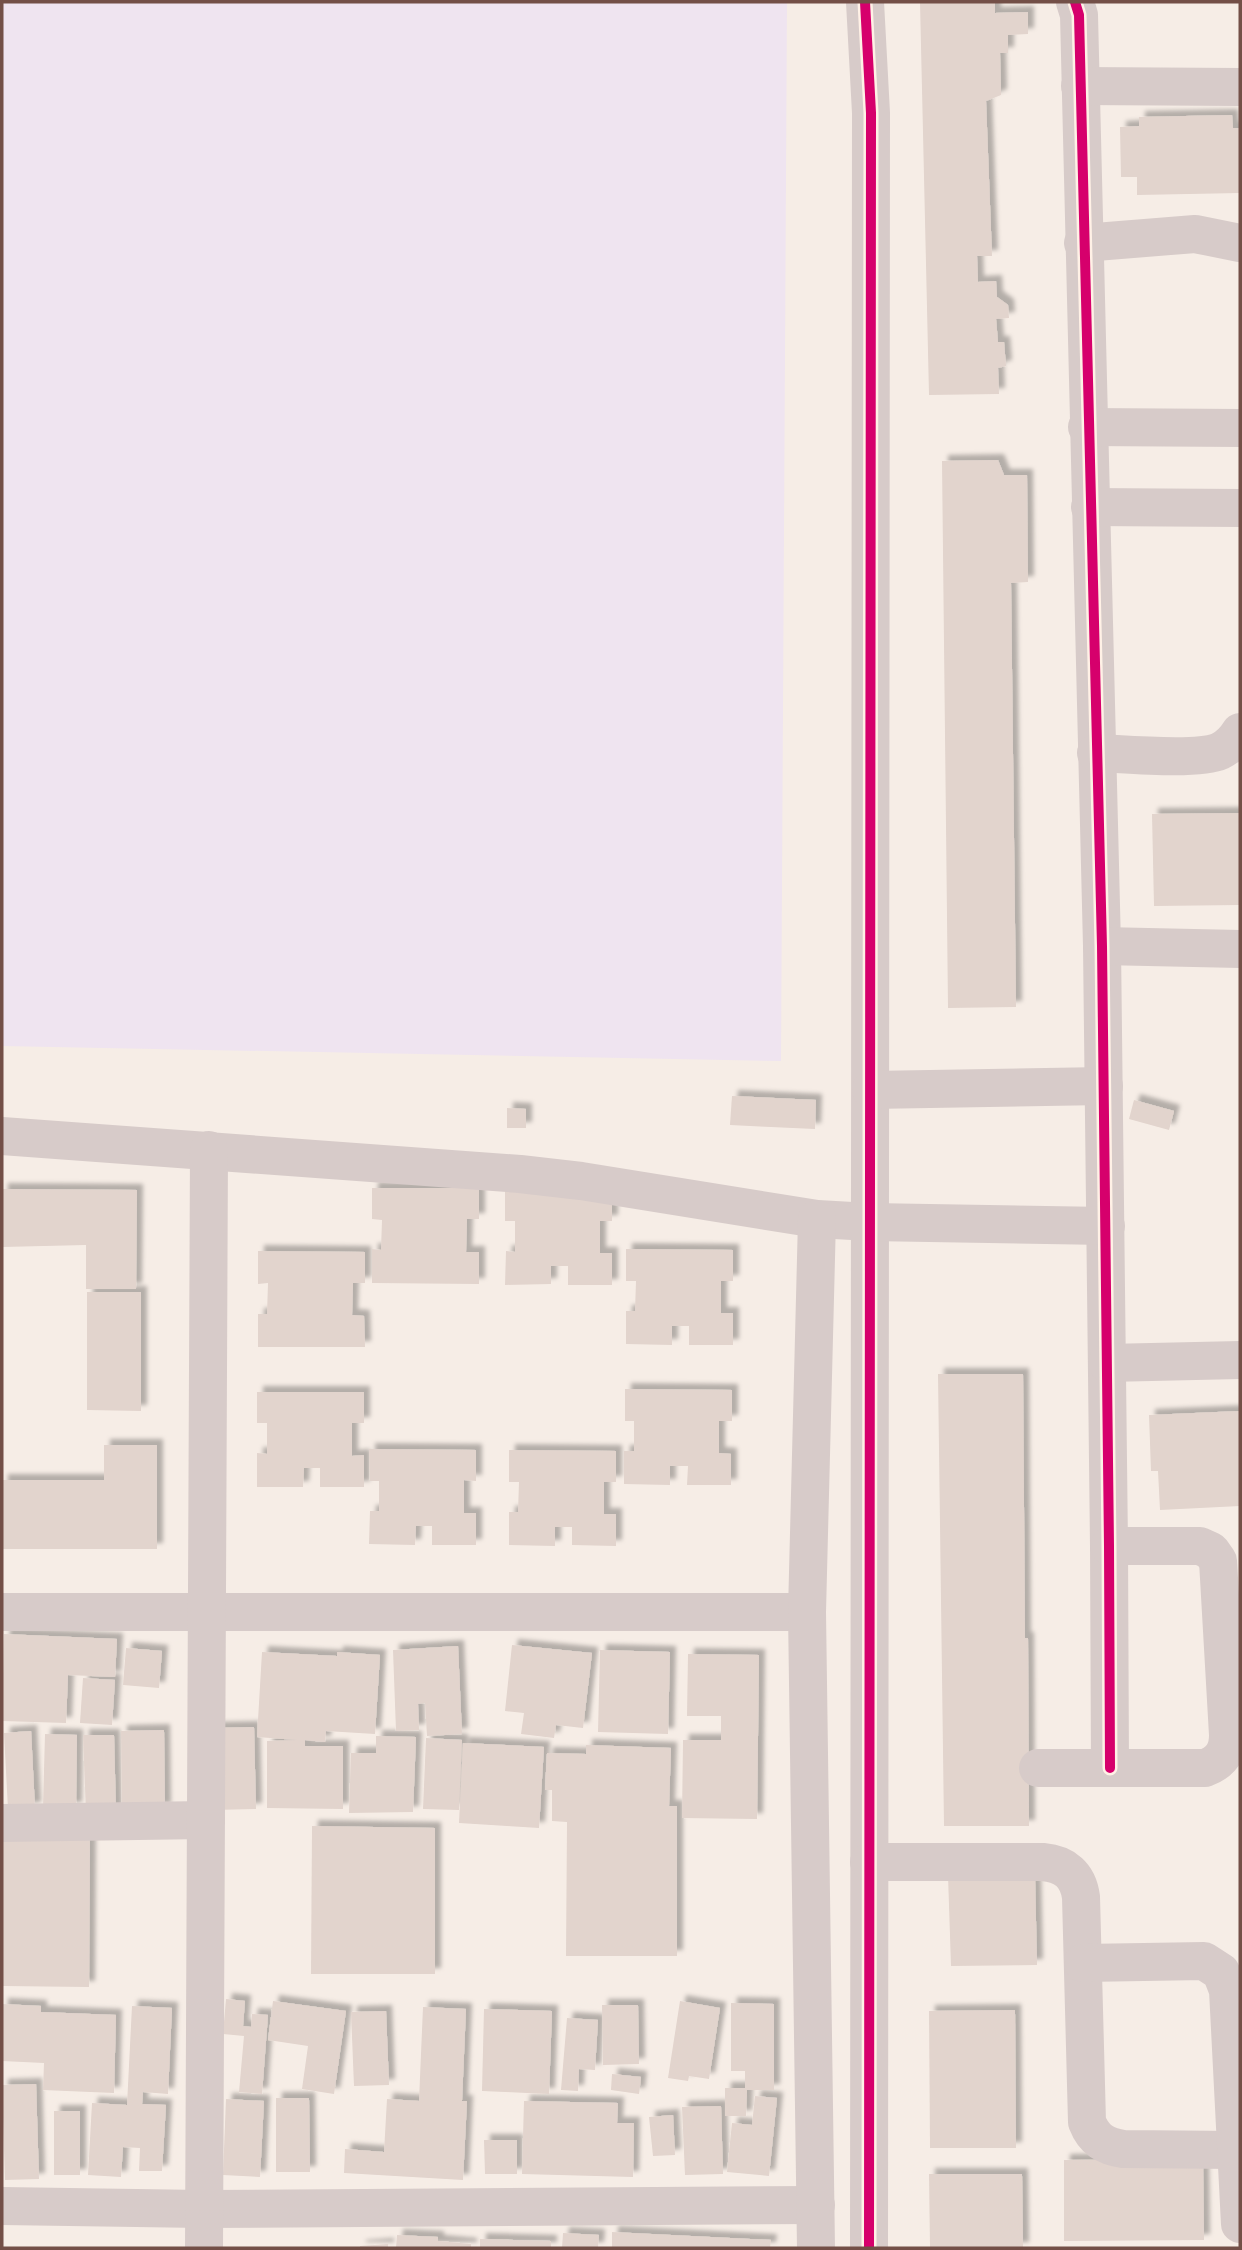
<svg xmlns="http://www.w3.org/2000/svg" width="1242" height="2250" font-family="'Source Sans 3',sans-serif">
<defs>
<filter id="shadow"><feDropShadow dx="6" dy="-6" stdDeviation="2" flood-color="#0004"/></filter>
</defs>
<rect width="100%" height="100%" fill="#f6ede6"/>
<!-- education -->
<polygon fill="#efe4f0" points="2,2 787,2 781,1061 2,1046"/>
<!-- building -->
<g fill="#e2d4cd" filter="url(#shadow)">
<polygon points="920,2 995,2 995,13 1028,12 1028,34 1008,35 1008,53 1000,53 1001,95 986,101 992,256 977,256 978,282 996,281 997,297 1008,305 1009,318 996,319 998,342 1004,342 1006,366 998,368 999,394 929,395"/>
<polygon points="1232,115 1233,128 1240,128 1240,193 1137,195 1137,177 1121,177 1120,127 1139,126 1139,117"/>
<polygon points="998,460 1004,475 1027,475 1028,582 1011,583 1016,1007 948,1008 942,461"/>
<polygon points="1240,813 1240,905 1154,906 1152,814"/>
<polygon points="732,1096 816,1100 815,1129 730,1125"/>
<polygon points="1134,1100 1174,1111 1169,1130 1129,1119"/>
<polygon points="507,1108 526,1109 526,1128 507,1128"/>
<polygon points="372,1188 479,1188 479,1219 467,1219 466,1252 479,1252 479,1284 372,1283 372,1249 381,1250 382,1220 372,1219"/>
<polygon points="2,1189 137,1190 136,1289 86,1289 86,1245 2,1247"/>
<polygon points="505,1189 612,1189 612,1221 600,1221 600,1253 612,1253 612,1285 568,1285 568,1266 551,1266 551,1284 505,1285 506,1251 515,1252 515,1221 505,1221"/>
<polygon points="626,1249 733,1250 733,1281 721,1281 721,1313 733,1313 733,1345 689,1345 689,1326 672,1326 672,1345 626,1344 626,1311 635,1311 636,1281 626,1281"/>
<polygon points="258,1251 365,1252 365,1283 353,1283 352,1315 364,1316 365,1347 258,1347 258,1314 267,1314 268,1283 258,1284"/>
<polygon points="87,1292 141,1292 141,1411 87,1410"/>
<polygon points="938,1374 1023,1374 1025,1638 1028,1638 1029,1826 944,1826"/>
<polygon points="625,1389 732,1390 732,1421 719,1421 719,1453 731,1454 731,1485 687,1485 688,1466 670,1466 670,1485 624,1484 624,1451 634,1451 634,1421 625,1421"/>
<polygon points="257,1392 364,1392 364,1423 352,1423 352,1456 364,1455 364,1487 320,1487 320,1468 304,1468 303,1487 257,1487 257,1453 267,1454 267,1423 257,1423"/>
<polygon points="1240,1411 1240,1506 1160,1510 1158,1471 1151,1471 1149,1415"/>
<polygon points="104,1445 157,1445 157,1549 2,1549 2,1480 104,1480"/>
<polygon points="369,1449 476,1450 476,1481 464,1480 464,1513 476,1513 476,1545 432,1545 432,1526 416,1526 415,1545 369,1544 370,1511 379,1511 379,1481 370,1481"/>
<polygon points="509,1450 616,1451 616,1482 604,1482 604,1514 616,1514 616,1546 572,1545 572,1527 555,1527 555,1546 509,1545 509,1512 518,1512 519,1482 509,1482"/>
<polygon points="4,1634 117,1639 115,1677 68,1675 66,1723 2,1721"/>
<polygon points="512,1645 592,1653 583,1728 556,1725 554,1738 521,1734 524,1713 505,1711"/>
<polygon points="458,1646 462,1734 427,1736 425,1703 418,1704 419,1730 396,1731 393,1650"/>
<polygon points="126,1648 162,1651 159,1688 123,1685"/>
<polygon points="600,1650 670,1652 668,1734 598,1732"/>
<polygon points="262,1652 337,1656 337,1652 380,1655 375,1734 326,1731 325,1742 305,1740 305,1746 343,1746 343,1809 267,1808 267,1741 297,1740 257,1737"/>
<polygon points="688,1654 759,1655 757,1819 682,1818 683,1740 721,1740 721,1716 687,1716"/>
<polygon points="83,1678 115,1680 112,1725 80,1723"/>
<polygon points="254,1727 256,1809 212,1810 210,1728"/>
<polygon points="164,1730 165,1809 122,1810 121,1731"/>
<polygon points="31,1731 35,1808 8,1809 4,1733"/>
<polygon points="45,1734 77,1735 76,1808 43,1808"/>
<polygon points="83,1735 114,1735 116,1812 86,1813"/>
<polygon points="376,1736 416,1737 413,1812 349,1813 351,1753 376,1753"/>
<polygon points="426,1738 462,1740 459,1810 423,1809"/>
<polygon points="463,1743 544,1747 539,1828 459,1823"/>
<polygon points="586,1745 671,1748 669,1806 677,1806 677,1956 566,1956 567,1822 552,1821 552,1790 545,1790 547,1753 586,1754"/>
<polygon points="312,1826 435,1828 435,1974 311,1974"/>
<polygon points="2,1833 90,1834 89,1987 2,1986"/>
<polygon points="948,1875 1035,1875 1037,1965 951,1966"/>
<polygon points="226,1999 245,2001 243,2026 251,2027 252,2014 268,2015 262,2094 239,2092 244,2036 223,2034"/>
<polygon points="273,2001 346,2011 334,2094 302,2089 308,2046 268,2040"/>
<polygon points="680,2001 720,2008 709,2079 689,2076 688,2081 668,2078"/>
<polygon points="731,2003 774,2004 774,2090 747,2090 746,2116 725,2116 725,2088 745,2088 745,2071 731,2071"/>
<polygon points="2,2004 41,2006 41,2012 116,2015 114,2093 43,2090 44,2063 2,2061"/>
<polygon points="602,2005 638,2005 639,2064 603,2065"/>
<polygon points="132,2006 172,2008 168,2094 143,2092 142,2104 166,2105 162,2171 139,2171 140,2148 123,2147 121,2177 88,2175 92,2103 127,2105"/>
<polygon points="423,2007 466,2009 462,2101 467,2101 463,2180 344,2173 345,2149 384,2152 387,2099 419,2101"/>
<polygon points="484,2009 552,2011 549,2094 482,2091"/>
<polygon points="1015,2010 1016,2148 930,2148 929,2011"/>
<polygon points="386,2011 389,2085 354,2086 351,2012"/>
<polygon points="567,2018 598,2020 595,2070 579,2069 578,2091 561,2090"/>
<polygon points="612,2074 641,2077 639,2094 611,2090"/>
<polygon points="36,2084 39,2179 5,2180 2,2085"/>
<polygon points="755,2096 777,2098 769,2176 727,2172 732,2123 752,2125"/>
<polygon points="276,2098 309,2098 310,2172 276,2172"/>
<polygon points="226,2099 264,2101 260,2177 223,2175"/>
<polygon points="524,2101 618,2103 617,2123 634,2123 633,2177 522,2174"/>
<polygon points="721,2106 723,2174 685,2175 682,2107"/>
<rect x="54" y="2111" width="26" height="64"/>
<polygon points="673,2115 675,2155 653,2156 649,2117"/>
<polygon points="484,2140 517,2140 517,2174 485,2174"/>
<polygon points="1203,2159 1204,2240 1064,2241 1064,2160"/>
<polygon points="929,2174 1022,2174 1023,2248 930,2248"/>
<polygon points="612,2232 771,2240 770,2248 612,2248"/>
<polygon points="563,2233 599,2235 598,2248 562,2248"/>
<polygon points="397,2235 438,2237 438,2241 471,2244 471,2248 396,2248"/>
<polygon points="480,2239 551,2241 551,2248 480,2248"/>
<polygon points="388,2244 388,2248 360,2248 360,2246"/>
</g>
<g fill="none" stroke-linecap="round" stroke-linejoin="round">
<!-- minor -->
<g stroke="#d7cbc9" stroke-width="38">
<polyline points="865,2 871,113 869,2248"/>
<polyline points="1075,2 1079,15 1102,946 1109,1546 1110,1768"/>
<polyline points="1080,86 1240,87"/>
<polyline points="1083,243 1195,234 1240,243"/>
<polyline points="1087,427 1240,428"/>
<polyline points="1090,507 1240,508"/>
<path d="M 1096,753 C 1124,754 1198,761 1220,751 C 1228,747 1235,740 1240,732"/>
<polyline points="1102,946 1240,949"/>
<polyline points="871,1090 1104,1086"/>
<polyline points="2,1136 520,1174 581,1181 817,1219 870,1222 1106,1226"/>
<polyline points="1107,1363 1240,1360"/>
<polyline points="2,1612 807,1612"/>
<path d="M 1038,1768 L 1205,1768 C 1221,1762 1228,1752 1228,1735 L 1218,1561 L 1211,1551 L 1200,1546 L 1109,1546"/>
<polyline points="2,1823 206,1820"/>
<path d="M 869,1862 L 1043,1862 C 1065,1864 1078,1875 1081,1897 L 1087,2122 C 1094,2140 1105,2146 1123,2149 L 1236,2150"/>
<polyline points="1083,1963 1204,1961 1221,1972 1228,1990 1240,2224"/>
<polyline points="2,2206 203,2209 816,2205"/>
<polyline points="204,2248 209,1150"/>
<polyline points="816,2248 807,1612 817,1219"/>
</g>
<defs>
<g id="cycleway">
<polyline points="865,2 871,113 869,2248"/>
<polyline points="1075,2 1079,15 1102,946 1109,1546 1110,1768"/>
</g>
</defs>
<!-- cycleway casing -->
<use href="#cycleway" stroke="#fff1e6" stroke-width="15"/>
<!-- cycleway -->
<use href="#cycleway" stroke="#d6006c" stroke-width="10"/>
</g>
<!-- border -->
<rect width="1242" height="2250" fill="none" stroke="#734f47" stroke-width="7"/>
</svg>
